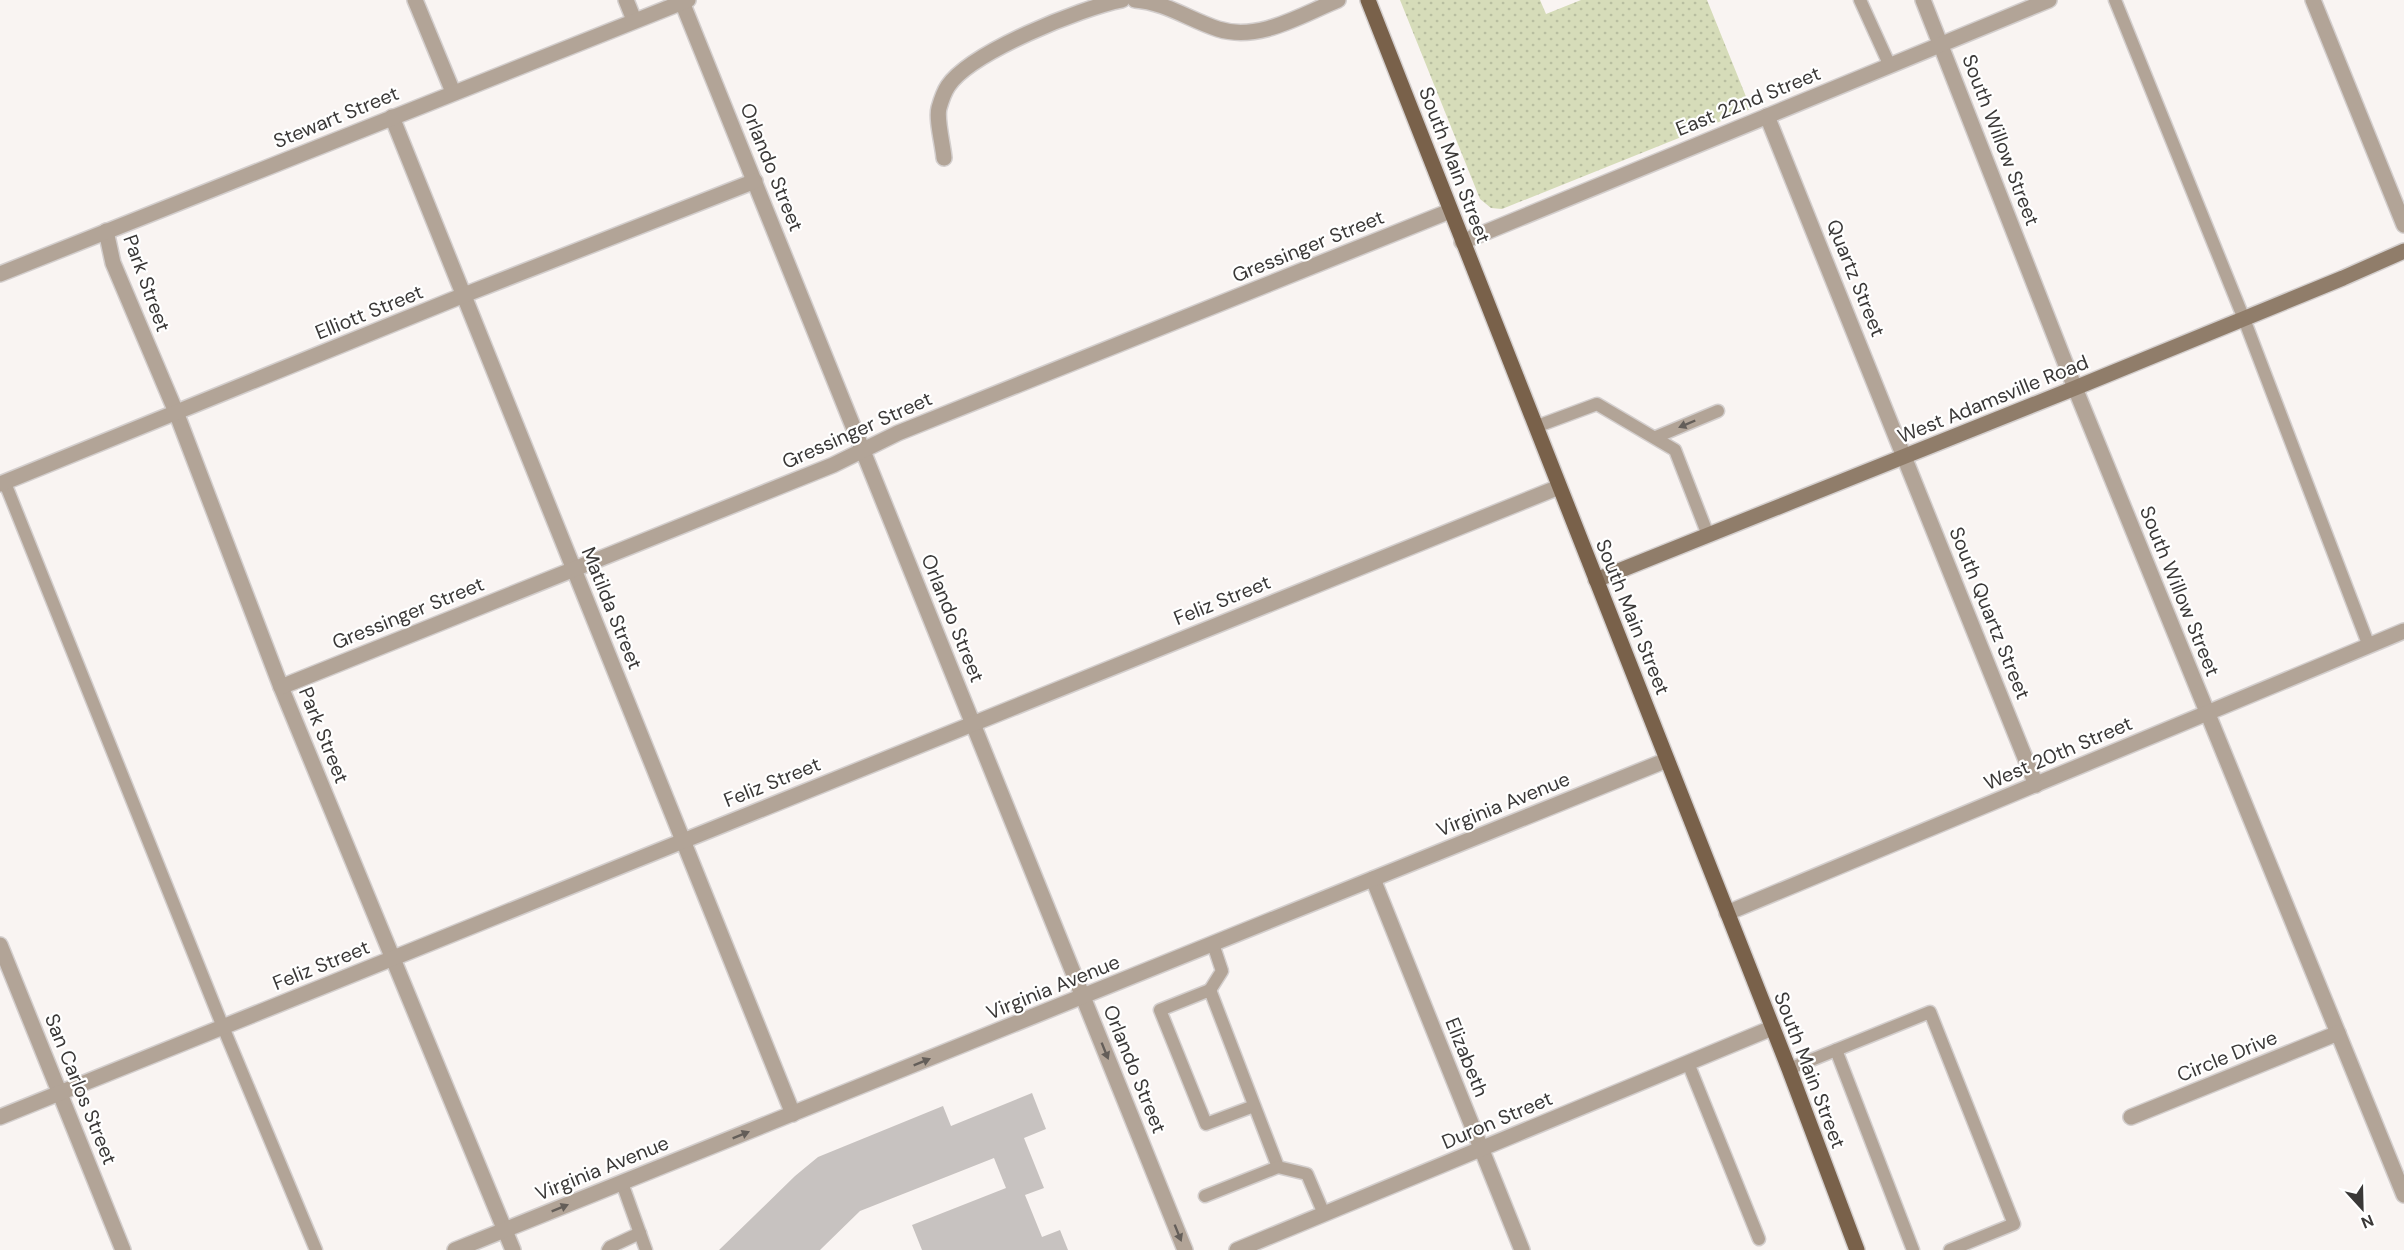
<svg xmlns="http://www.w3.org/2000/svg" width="2404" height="1250" font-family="'DM Sans',sans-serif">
<defs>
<pattern id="grass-dots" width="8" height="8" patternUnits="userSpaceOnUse" patternTransform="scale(1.5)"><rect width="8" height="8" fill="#d6dcb9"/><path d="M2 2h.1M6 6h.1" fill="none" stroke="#b8bea0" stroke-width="1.8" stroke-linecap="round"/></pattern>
</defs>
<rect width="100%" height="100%" fill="#f9f4f2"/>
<!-- grass -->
<polygon fill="url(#grass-dots)" points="1400,0 1540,0 1546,14 1581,0 1707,0 1751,109 1502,209 1491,208 1480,199"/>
<!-- building -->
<polygon fill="#c7c2c0" points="1032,1093 1046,1129 1024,1138 1044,1188 1025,1195 1042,1237 1060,1230 1068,1250 922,1250 912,1225 1006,1188 994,1158 860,1211 820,1250 719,1250 795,1176 818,1157 943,1106 951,1126"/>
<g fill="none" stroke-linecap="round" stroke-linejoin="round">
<defs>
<g id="lane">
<polyline points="1860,0 1890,66"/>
<polyline points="2115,0 2244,319 2369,646"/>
<polyline points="1535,427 1597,404 1675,450 1708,535"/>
<polyline points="1656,437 1718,411"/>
<polyline points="5,483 223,1027 316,1250"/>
<polyline points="1210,990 1222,971 1213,944"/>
<polyline points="1836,1050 1913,1250"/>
<polyline points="1688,1063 1759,1239"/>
<polyline points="1789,1069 1930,1012 2014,1224 1950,1250"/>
<polyline points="1254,1106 1206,1124 1160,1010 1210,990 1278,1167 1307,1174 1324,1214"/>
<polyline points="622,1183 646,1250"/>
<polyline points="1205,1196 1278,1167"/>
<polyline points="608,1250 610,1247 640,1233"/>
</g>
<g id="street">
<polyline points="415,0 453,92"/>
<polyline points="626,0 634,20"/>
<path d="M 1135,0 C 1165,2 1190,20 1218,29 C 1259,42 1301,15 1338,0"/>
<polyline points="1923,0 2075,388 2404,1195"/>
<polyline points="2313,0 2404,225"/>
<polyline points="682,2 1185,1250"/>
<polyline points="1767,116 2036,785"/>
<polyline points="392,117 793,1114"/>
<path d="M 944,158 C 943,145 936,119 939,108 C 941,101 944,92 948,86 C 971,52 1081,8 1122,0"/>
<polyline points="106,231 113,263 176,412 281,687 513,1250"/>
<polyline points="1462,242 2049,0"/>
<polyline points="0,274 688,0"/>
<polyline points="0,484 464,295 755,181"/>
<polyline points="281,687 833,465 898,433 1450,211"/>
<polyline points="1373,879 1522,1250"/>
<polyline points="1727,913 2404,631"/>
<polyline points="0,945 123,1250"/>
<polyline points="0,1117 1559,487"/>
<polyline points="2131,1117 2338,1033"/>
<polyline points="455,1250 1667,760"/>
<polyline points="1237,1250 1772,1028"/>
</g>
<polyline id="secondary" points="1596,580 2075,388 2343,278 2404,251"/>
<polyline id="primary" points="1368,0 1789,1069 1857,1250"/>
</defs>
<!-- lane casing -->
<use href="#lane" stroke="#d3cecd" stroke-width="15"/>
<!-- street casing -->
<use href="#street" stroke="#d3cecd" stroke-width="18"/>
<!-- secondary casing -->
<use href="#secondary" stroke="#d3cecd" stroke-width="18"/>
<!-- primary casing -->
<use href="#primary" stroke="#d3cecd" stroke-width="18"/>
<!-- lane -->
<use href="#lane" stroke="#b2a497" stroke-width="12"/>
<!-- street -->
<use href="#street" stroke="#b2a497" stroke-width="15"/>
<!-- secondary -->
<use href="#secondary" stroke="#907d6a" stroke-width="15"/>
<!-- primary -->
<use href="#primary" stroke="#79614a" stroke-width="15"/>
</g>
<!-- one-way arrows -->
<defs><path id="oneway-solid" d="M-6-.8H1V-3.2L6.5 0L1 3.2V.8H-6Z" transform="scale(1.5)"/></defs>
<g fill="#645e59">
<use href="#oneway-solid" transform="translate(1687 424) rotate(157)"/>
<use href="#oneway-solid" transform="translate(1105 1051) rotate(68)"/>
<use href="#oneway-solid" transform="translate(922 1062) rotate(-22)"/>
<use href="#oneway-solid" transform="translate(741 1135) rotate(-22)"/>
<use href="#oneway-solid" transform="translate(560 1208) rotate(-22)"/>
<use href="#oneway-solid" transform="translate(1178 1233) rotate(68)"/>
</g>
<g text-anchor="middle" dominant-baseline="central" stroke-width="4.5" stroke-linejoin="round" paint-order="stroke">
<!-- street labels -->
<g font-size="20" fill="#3a3837" stroke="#fff">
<text transform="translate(1748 101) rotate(-22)">East 22nd Street</text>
<text transform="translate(336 117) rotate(-22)">Stewart Street</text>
<text transform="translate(2001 140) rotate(69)">South Willow Street</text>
<text transform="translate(1455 165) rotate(69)">South Main Street</text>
<text transform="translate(772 167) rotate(68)">Orlando Street</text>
<text transform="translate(1308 246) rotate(-22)">Gressinger Street</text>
<text transform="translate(1856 278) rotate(68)">Quartz Street</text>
<text transform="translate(147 283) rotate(70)">Park Street</text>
<text transform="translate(369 312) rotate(-22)">Elliott Street</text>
<text transform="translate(1993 399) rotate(-22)">West Adamsville Road</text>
<text transform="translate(857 430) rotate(-24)">Gressinger Street</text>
<text transform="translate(2180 591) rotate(68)">South Willow Street</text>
<text transform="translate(1222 600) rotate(-22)">Feliz Street</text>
<text transform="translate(612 608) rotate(68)">Matilda Street</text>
<text transform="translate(408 613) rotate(-22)">Gressinger Street</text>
<text transform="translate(1990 613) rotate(68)">South Quartz Street</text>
<text transform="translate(1633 617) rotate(68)">South Main Street</text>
<text transform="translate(953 618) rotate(68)">Orlando Street</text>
<text transform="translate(324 735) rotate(68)">Park Street</text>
<text transform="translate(2058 753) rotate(-23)">West 20th Street</text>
<text transform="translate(772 782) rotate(-22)">Feliz Street</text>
<text transform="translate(1503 804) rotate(-22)">Virginia Avenue</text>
<text transform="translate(321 965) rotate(-22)">Feliz Street</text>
<text transform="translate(1053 987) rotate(-22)">Virginia Avenue</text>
<text transform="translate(2227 1056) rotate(-22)">Circle Drive</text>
<text transform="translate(1467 1057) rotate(68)">Elizabeth</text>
<text transform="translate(1135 1069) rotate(68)">Orlando Street</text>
<text transform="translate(1810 1070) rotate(69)">South Main Street</text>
<text transform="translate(81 1089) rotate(68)">San Carlos Street</text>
<text transform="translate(1497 1120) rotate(-23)">Duron Street</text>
<text transform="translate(602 1168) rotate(-22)">Virginia Avenue</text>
</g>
</g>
<!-- north arrow -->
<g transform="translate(2362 1208) rotate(158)" stroke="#ffffff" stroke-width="4.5" paint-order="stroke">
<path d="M0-4.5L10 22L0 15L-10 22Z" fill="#3a3837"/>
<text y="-9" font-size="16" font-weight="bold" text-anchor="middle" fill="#3a3837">N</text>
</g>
</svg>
